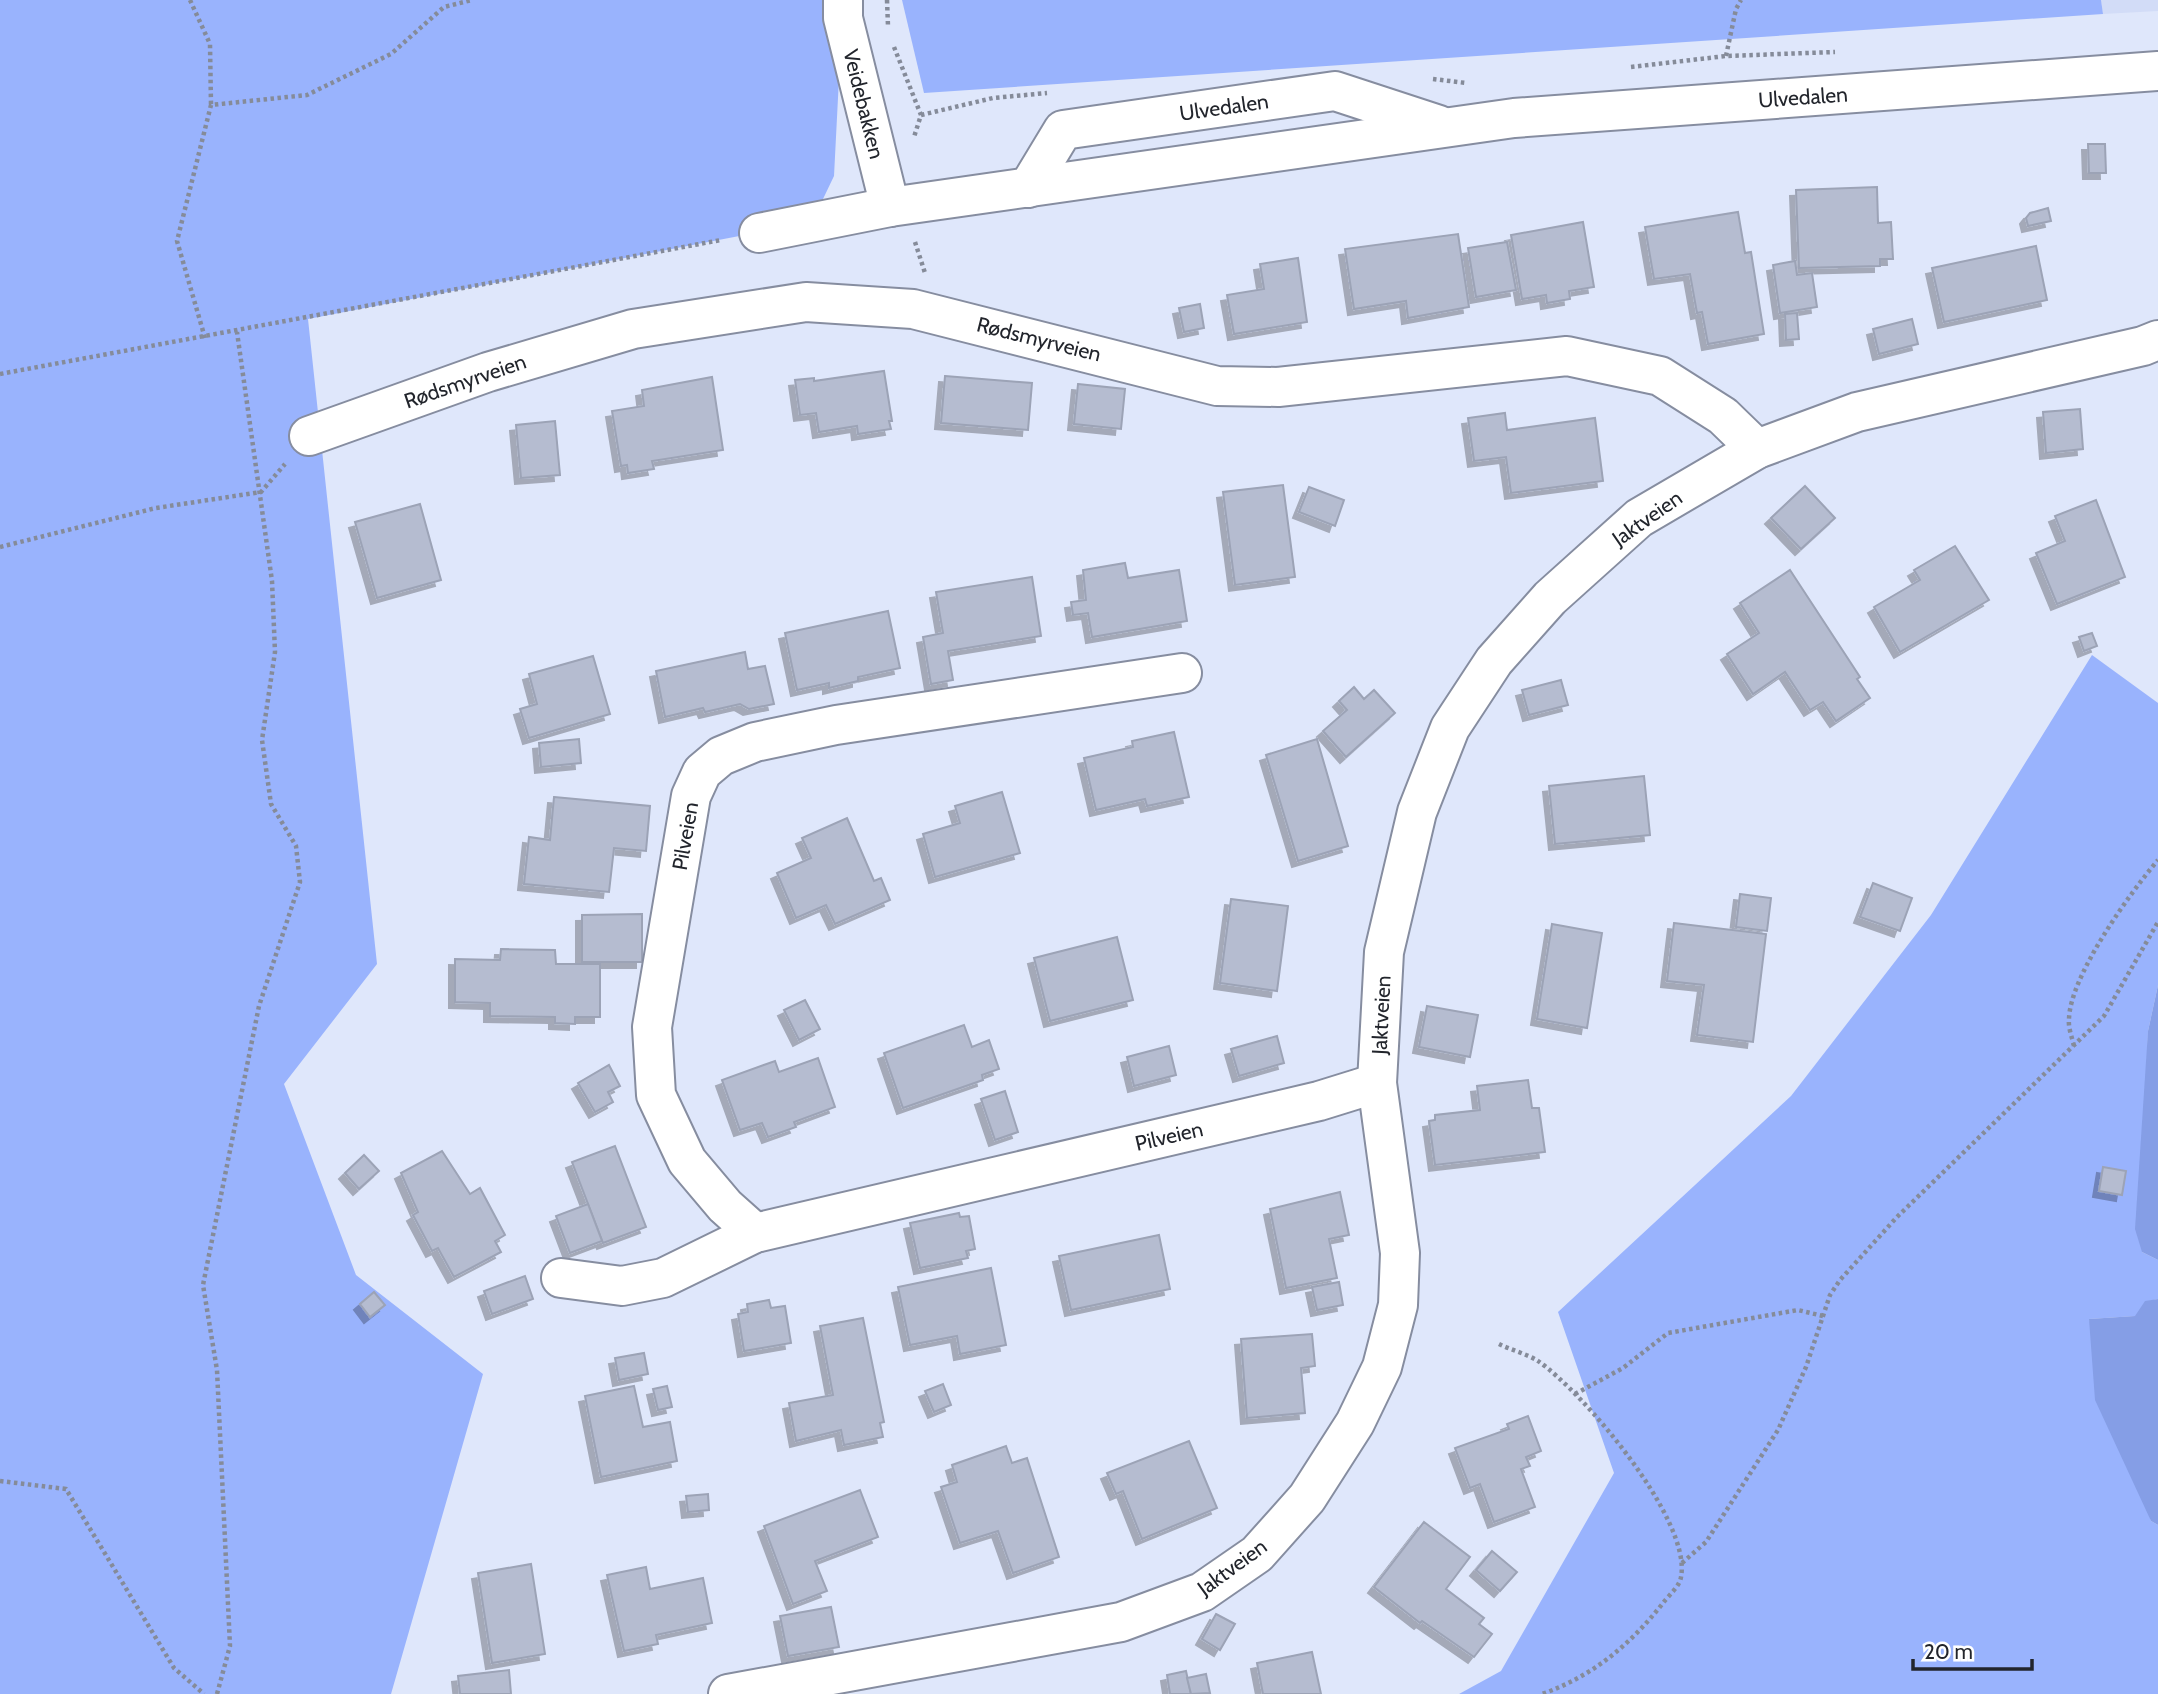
<svg xmlns="http://www.w3.org/2000/svg" width="2158" height="1694" font-family="Cabin,sans-serif">
<defs>
<filter id="shadow"><feDropShadow dx="-6" dy="6" stdDeviation="0" flood-color="#0004"/></filter>
</defs>
<rect width="100%" height="100%" fill="#dfe7fb"/>
<!-- built -->
<polygon fill="#d2dcf7" points="2101,0 2158,0 2158,11 2103,14"/>
<!-- forest -->
<g fill="#99b3fd">
<polygon points="0,0 843,0 834,176 812,222 308,319 377,964 284,1084 356,1275 483,1374 391,1694 0,1694"/>
<polygon points="902,0 2101,0 2103,14 924,93"/>
<polygon points="2092,655 2158,703 2158,985 2148,1031 2142,1252 2158,1260 2158,1299 2145,1302 2136,1316 2089,1319 2151,1521 2158,1525 2158,1694 1459,1694 1501,1671 1614,1473 1558,1312 1791,1096 1931,915"/>
</g>
<!-- water -->
<g fill="#859ee6">
<polygon points="2158,985 2158,1260 2142,1252 2135,1229 2148,1031"/>
<polygon points="2158,1299 2158,1525 2151,1521 2095,1400 2089,1319 2135,1316 2145,1301"/>
</g>
<!-- building -->
<g fill="#b5bcd0" stroke="#9ca3b6" stroke-width="2" filter="url(#shadow)">
<polygon points="2088,144 2105,144 2106,173 2089,173"/>
<polygon points="1877,187 1878,223 1891,222 1893,259 1880,259 1880,266 1799,268 1796,190"/>
<polygon points="2048,208 2051,221 2028,226 2026,218 2030,213"/>
<polygon points="1738,212 1745,253 1751,252 1764,334 1708,344 1702,312 1697,313 1690,274 1654,279 1645,227"/>
<polygon points="1583,222 1594,287 1569,291 1570,299 1547,303 1546,295 1522,299 1511,235"/>
<polygon points="1458,234 1469,307 1408,318 1406,301 1354,309 1345,249"/>
<polygon points="1507,242 1516,290 1476,297 1468,248"/>
<polygon points="2036,246 2047,300 1944,322 1932,268"/>
<polygon points="1298,258 1307,322 1234,334 1227,295 1264,289 1260,264"/>
<polygon points="1795,261 1797,275 1812,273 1817,307 1780,313 1773,265"/>
<polygon points="1200,304 1204,328 1184,332 1179,308"/>
<polygon points="1797,313 1799,339 1786,340 1785,314"/>
<polygon points="1912,319 1918,344 1879,354 1873,329"/>
<polygon points="884,371 892,421 889,421 891,429 858,434 857,426 819,432 816,413 800,415 795,380 814,378 814,381"/>
<polygon points="945,376 1032,383 1028,430 941,423"/>
<polygon points="712,377 723,450 652,461 654,469 628,473 627,465 621,466 612,411 644,406 642,390"/>
<polygon points="1078,384 1125,389 1121,429 1074,424"/>
<polygon points="2080,409 2083,449 2046,453 2043,412"/>
<polygon points="1505,413 1507,430 1595,418 1603,481 1511,493 1506,457 1474,461 1468,418"/>
<polygon points="555,421 560,475 521,478 516,425"/>
<polygon points="1283,485 1295,577 1235,585 1223,492"/>
<polygon points="1805,486 1835,518 1801,549 1771,518"/>
<polygon points="1309,487 1344,500 1335,526 1299,512"/>
<polygon points="2096,500 2125,577 2057,604 2036,553 2065,541 2055,516"/>
<polygon points="420,504 441,580 377,598 355,522"/>
<polygon points="1955,546 1989,600 1900,652 1874,607 1920,580 1914,570"/>
<polygon points="1125,563 1128,578 1179,570 1187,621 1092,637 1088,613 1073,615 1071,602 1086,600 1083,570"/>
<polygon points="1790,570 1860,677 1857,679 1870,698 1836,721 1823,702 1810,710 1785,672 1753,694 1727,654 1759,633 1740,603"/>
<polygon points="1032,577 1041,636 948,651 953,680 931,684 923,637 943,633 936,592"/>
<polygon points="888,611 900,668 858,677 858,681 829,688 829,683 797,690 785,633"/>
<polygon points="2092,633 2097,646 2084,651 2079,637"/>
<polygon points="745,652 748,669 765,666 774,704 749,709 740,704 705,712 703,708 665,717 656,671"/>
<polygon points="593,656 610,714 529,738 520,709 537,704 529,674"/>
<polygon points="1561,680 1568,705 1529,715 1522,690"/>
<polygon points="1354,687 1364,699 1374,690 1395,713 1346,757 1323,731 1347,710 1339,701"/>
<polygon points="1174,732 1189,797 1147,806 1145,799 1096,810 1084,758 1133,747 1132,741"/>
<polygon points="579,739 581,763 541,767 539,743"/>
<polygon points="1317,739 1348,846 1298,861 1266,755"/>
<polygon points="1644,776 1650,835 1555,844 1549,786"/>
<polygon points="1002,792 1020,853 935,877 923,834 960,823 955,806"/>
<polygon points="554,797 650,806 646,851 614,848 609,892 524,884 529,837 550,840"/>
<polygon points="847,818 874,881 881,878 890,900 835,924 826,905 796,918 777,873 811,858 802,838"/>
<polygon points="1873,883 1912,898 1900,931 1860,917"/>
<polygon points="1740,894 1771,898 1767,931 1736,927"/>
<polygon points="1231,899 1288,906 1277,991 1220,983"/>
<polygon points="642,914 642,962 582,962 582,915"/>
<polygon points="1674,923 1766,934 1753,1042 1697,1035 1704,985 1667,981"/>
<polygon points="1552,924 1602,933 1587,1028 1537,1019"/>
<polygon points="1117,937 1133,1000 1050,1021 1034,958"/>
<polygon points="501,949 555,950 556,964 600,964 600,1017 575,1017 575,1024 555,1023 555,1017 490,1016 490,1003 455,1002 455,959 500,960"/>
<polygon points="805,1000 820,1029 799,1040 784,1010"/>
<polygon points="1427,1006 1478,1015 1470,1057 1419,1047"/>
<polygon points="964,1025 972,1047 989,1040 999,1069 982,1075 983,1080 903,1108 884,1053"/>
<polygon points="1277,1036 1284,1063 1239,1076 1231,1049"/>
<polygon points="1169,1046 1176,1075 1134,1086 1127,1057"/>
<polygon points="818,1058 835,1107 794,1122 796,1127 768,1137 762,1123 740,1130 722,1080 775,1061 779,1072"/>
<polygon points="609,1065 620,1086 608,1092 613,1102 595,1112 578,1083"/>
<polygon points="1528,1080 1532,1108 1539,1108 1545,1152 1435,1165 1429,1121 1435,1120 1435,1115 1480,1110 1477,1086"/>
<polygon points="1005,1091 1018,1132 995,1140 981,1099"/>
<polygon points="615,1146 646,1227 603,1243 572,1162"/>
<polygon points="442,1151 470,1194 480,1188 505,1235 495,1241 501,1252 454,1277 438,1248 432,1251 413,1215 418,1212 401,1173"/>
<polygon points="364,1155 379,1171 359,1189 345,1173"/>
<polygon points="2103,1167 2126,1171 2122,1195 2099,1191"/>
<polygon points="1340,1192 1349,1235 1329,1239 1337,1278 1286,1288 1270,1209"/>
<polygon points="588,1204 602,1241 570,1253 556,1216"/>
<polygon points="959,1213 960,1217 969,1216 975,1249 966,1251 968,1258 920,1268 910,1223"/>
<polygon points="1159,1235 1170,1289 1071,1310 1059,1256"/>
<polygon points="991,1268 1006,1345 960,1354 957,1336 910,1345 898,1287"/>
<polygon points="525,1276 533,1299 492,1314 484,1291"/>
<polygon points="1339,1282 1343,1305 1317,1310 1312,1287"/>
<polygon points="374,1292 385,1305 370,1317 360,1304"/>
<polygon points="769,1300 771,1308 785,1306 791,1343 744,1351 738,1314 748,1312 747,1304"/>
<polygon points="863,1318 884,1422 880,1423 883,1437 844,1445 841,1430 796,1441 789,1403 833,1395 820,1326"/>
<polygon points="1312,1334 1315,1366 1301,1368 1305,1413 1247,1418 1241,1339"/>
<polygon points="644,1353 648,1374 619,1380 615,1358"/>
<polygon points="943,1384 951,1405 934,1412 925,1391"/>
<polygon points="634,1386 643,1427 670,1422 677,1461 601,1477 585,1396"/>
<polygon points="667,1386 672,1407 658,1410 653,1389"/>
<polygon points="1528,1416 1541,1451 1526,1457 1530,1466 1521,1469 1535,1507 1494,1522 1480,1484 1470,1488 1455,1448 1509,1429 1507,1424"/>
<polygon points="1189,1441 1217,1508 1142,1539 1123,1491 1116,1494 1107,1473"/>
<polygon points="1006,1446 1012,1463 1027,1458 1059,1557 1013,1573 998,1531 960,1543 941,1487 957,1482 952,1465"/>
<polygon points="860,1490 878,1537 815,1561 827,1591 793,1604 764,1526"/>
<polygon points="708,1494 709,1510 688,1512 686,1496"/>
<polygon points="1424,1522 1470,1557 1446,1589 1484,1618 1479,1624 1492,1634 1474,1657 1422,1621 1420,1623 1374,1587"/>
<polygon points="1492,1551 1517,1572 1500,1591 1476,1570"/>
<polygon points="531,1564 545,1654 492,1663 478,1573"/>
<polygon points="646,1567 650,1589 703,1578 712,1623 656,1635 658,1644 624,1651 607,1575"/>
<polygon points="831,1607 839,1647 788,1656 780,1616"/>
<polygon points="1216,1614 1235,1624 1220,1650 1202,1639"/>
<polygon points="1312,1652 1321,1694 1263,1694 1257,1663"/>
<polygon points="509,1670 511,1694 460,1694 458,1676"/>
<polygon points="1186,1671 1191,1694 1170,1694 1167,1675"/>
<polygon points="1206,1674 1210,1693 1191,1694 1187,1678"/>
</g>
<g fill="none" stroke-linecap="round" stroke-linejoin="round">
<defs>
<g id="minor">
<polyline points="843,0 843,18 890,207"/>
<polyline points="1028,188 1063,130 1335,91 1439,125"/>
<polyline points="759,233 890,207 1514,118 2158,71"/>
<polyline points="309,436 488,372 633,329 806,302 913,309 1217,386 1278,387 1567,356 1660,376 1723,416 1757,449"/>
<polyline points="755,1233 725,1206 687,1161 656,1095 652,1027 691,796 702,772 721,756 755,742 836,725 1182,673"/>
<polyline points="561,1278 622,1286 663,1278 755,1233 1319,1101 1377,1083"/>
<polyline points="728,1694 1121,1622 1202,1592 1257,1554 1307,1498 1355,1423 1382,1367 1398,1305 1400,1253 1377,1083 1384,952 1417,812 1450,728 1494,661 1550,598 1639,518 1757,449 1857,412 2143,346 2158,340"/>
</g>
</defs>
<!-- minor casing -->
<use href="#minor" stroke="#868da0" stroke-width="42"/>
<!-- path -->
<g stroke="#858b99" stroke-width="4.5" stroke-dasharray="3.5 3.5" stroke-linecap="butt">
<polyline points="190,0 210,44 211,105"/>
<polyline points="887,0 888,26"/>
<polyline points="894,47 921,115 914,137"/>
<polyline points="1726,56 1736,9 1741,0"/>
<polyline points="1631,67 1726,56 1835,52"/>
<polyline points="1433,79 1466,83"/>
<polyline points="921,115 993,98 1047,93"/>
<polyline points="915,242 925,273"/>
<polyline points="205,338 177,241 211,105 307,95 391,54 444,7 472,0"/>
<polyline points="0,374 721,240"/>
<polyline points="0,547 156,508 261,492 285,464"/>
<path d="M 2074,1046 C 2072,1037 2068,1028 2069,1019 C 2070,976 2130,893 2158,860"/>
<path d="M 1499,1344 C 1511,1350 1527,1354 1538,1361 C 1583,1392 1692,1520 1681,1577 C 1680,1586 1669,1595 1663,1603 C 1630,1645 1593,1676 1542,1694"/>
<polyline points="1575,1394 1623,1368 1668,1333 1798,1310 1823,1316"/>
<polyline points="0,1481 66,1489 174,1668 204,1694"/>
<polyline points="1682,1563 1706,1542 1778,1430 1806,1367 1830,1295 1840,1280 1897,1217 2104,1016 2158,922"/>
<polyline points="217,1694 230,1646 217,1370 203,1285 259,1006 300,882 296,846 271,804 262,740 275,652 272,581 237,332"/>
</g>
<!-- minor -->
<use href="#minor" stroke="#fff" stroke-width="38"/>
</g>
<g text-anchor="middle" dominant-baseline="central" stroke-width="5" stroke-linejoin="round" paint-order="stroke">
<!-- street labels -->
<g font-size="21" fill="#22252c" stroke="#fff">
<text transform="translate(1803 97) rotate(-4)">Ulvedalen</text>
<text transform="translate(864 104) rotate(76)">Veidebakken</text>
<text transform="translate(1224 107) rotate(-8)">Ulvedalen</text>
<text transform="translate(1039 339) rotate(14)">Rødsmyrveien</text>
<text transform="translate(465 381) rotate(-19)">Rødsmyrveien</text>
<text transform="translate(1647 518) rotate(-35)">Jaktveien</text>
<text transform="translate(685 836) rotate(-80)">Pilveien</text>
<text transform="translate(1381 1015) rotate(-87)">Jaktveien</text>
<text transform="translate(1169 1136) rotate(-13)">Pilveien</text>
<text transform="translate(1232 1567) rotate(-36)">Jaktveien</text>
</g>
</g>
<!-- scale -->
<path d="M1913 1659v10h119v-10" fill="none" stroke="#22252c" stroke-width="3.5"/>
<text x="1924" y="1659" font-size="21" fill="#22252c" stroke="#ffffff" stroke-width="5" paint-order="stroke">20 m</text>
</svg>
